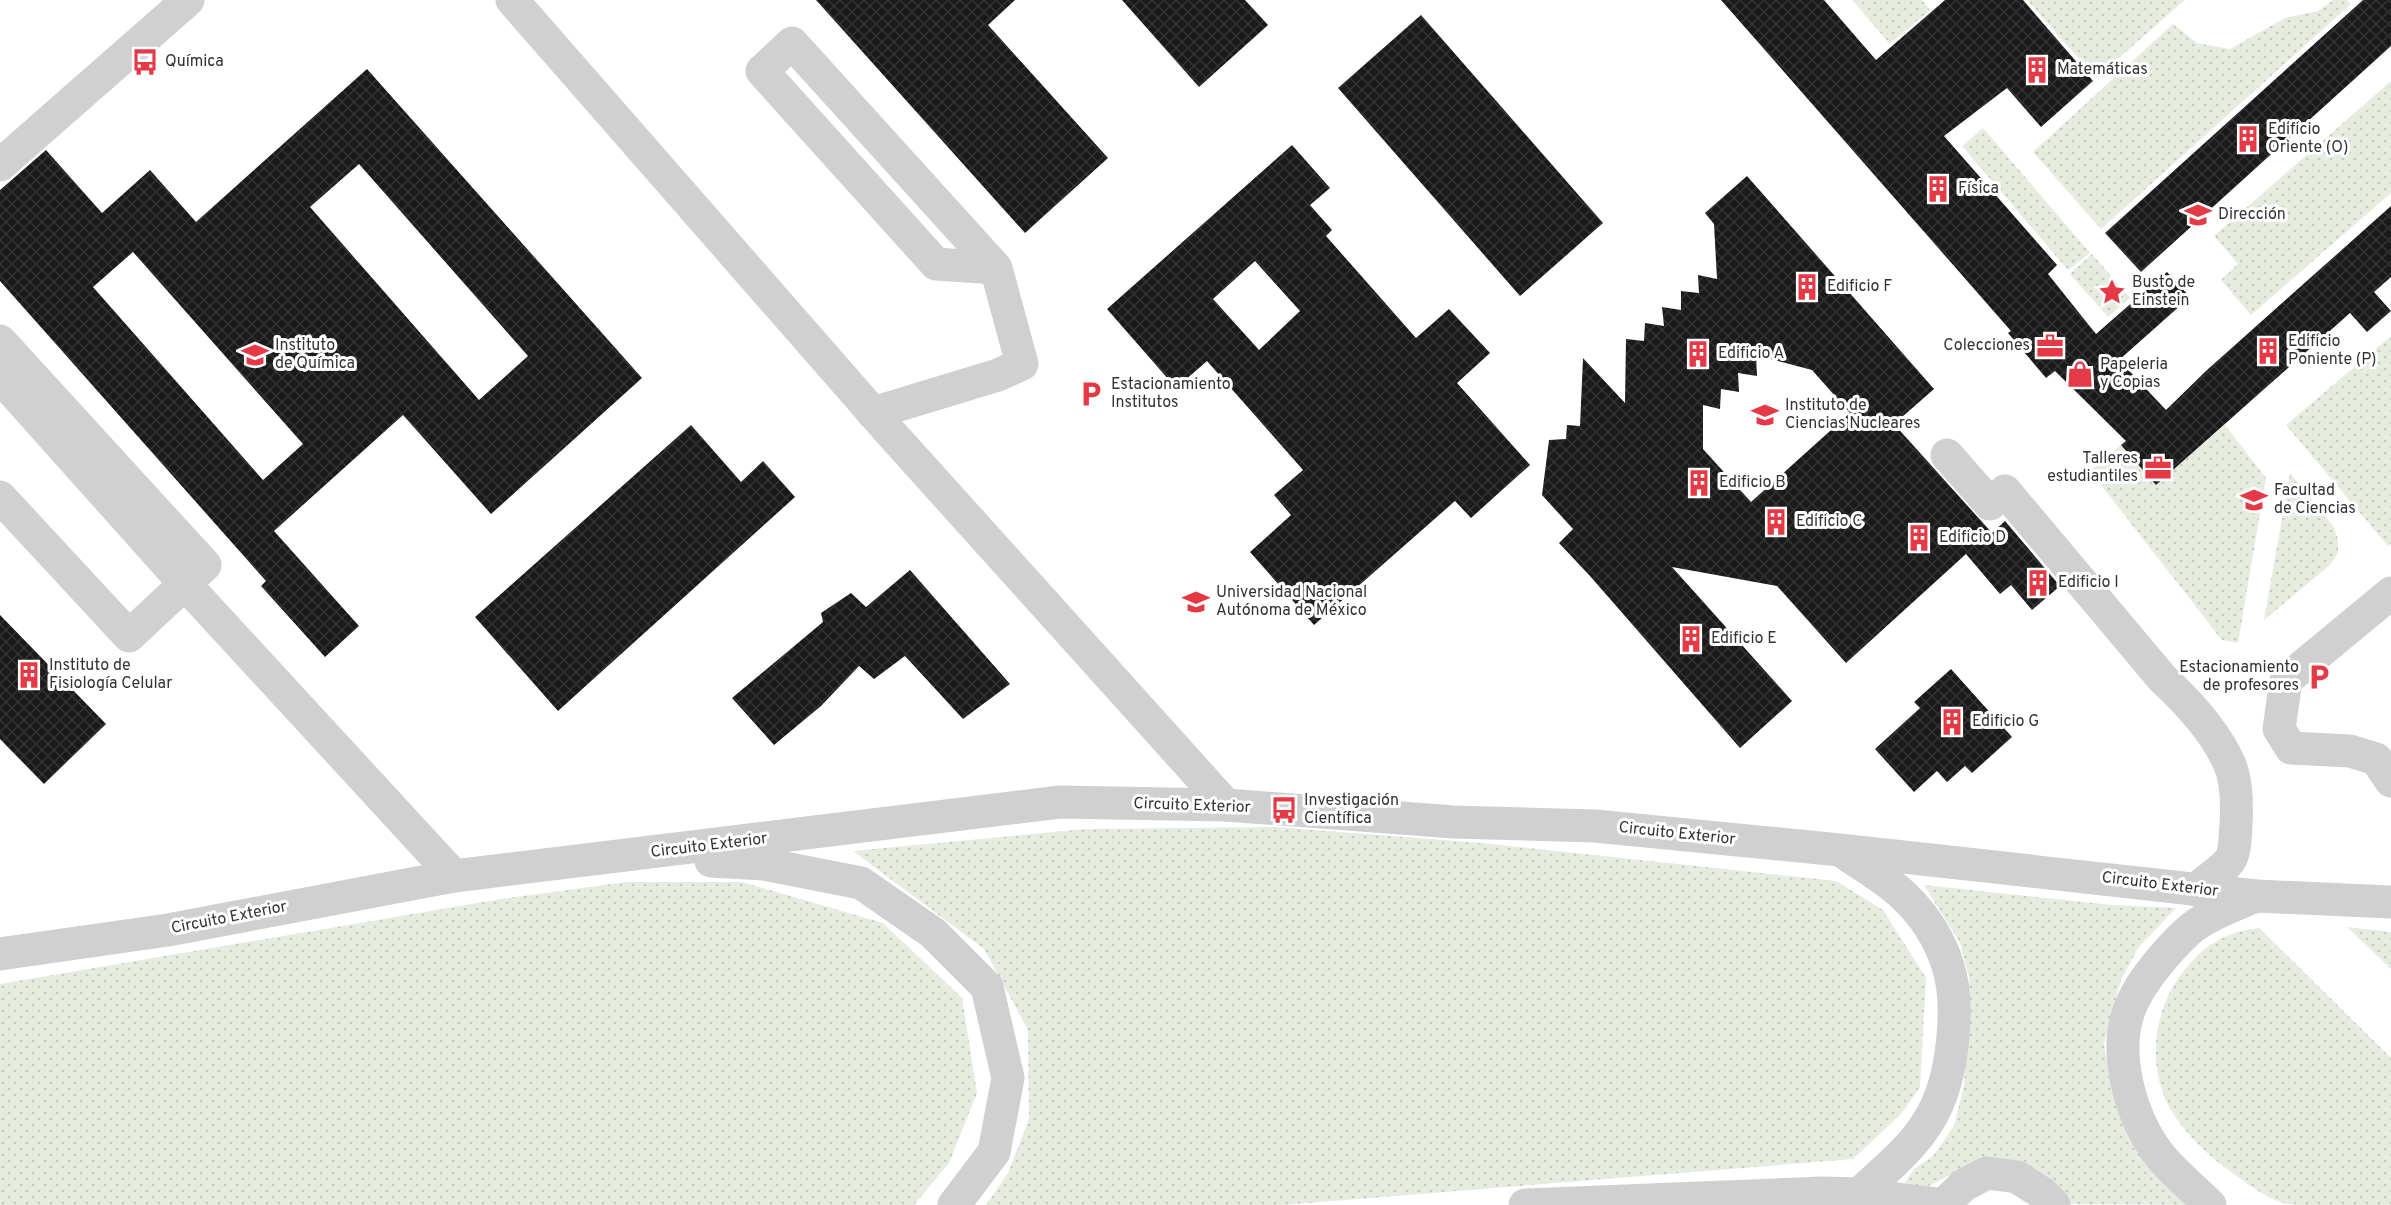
<svg xmlns="http://www.w3.org/2000/svg" width="2391" height="1205" font-family="Overpass,sans-serif">
<defs>
<pattern id="grass-dots" width="8" height="8" patternUnits="userSpaceOnUse" patternTransform="scale(1.5)"><rect width="8" height="8" fill="#e6ecdf"/><path d="M2 2h.1M6 6h.1" fill="none" stroke="#c6cbc0" stroke-width="1.8" stroke-linecap="round"/></pattern>
<pattern id="building-cross-hatch" width="8" height="8" patternUnits="userSpaceOnUse" patternTransform="scale(1.5)"><rect width="8" height="8" fill="#1a1a1a"/><path d="M0 0l8 8M0 8l8-8" fill="none" stroke="#333"/></pattern>
</defs>
<rect width="100%" height="100%" fill="#fff"/>
<!-- grass -->
<g fill="url(#grass-dots)">
<polygon points="1852,0 1922,0 1930,10 1890,44"/>
<polygon points="2027,0 2185,0 2096,78"/>
<polygon points="2333,0 2347,0 2351,4 2101,229 2033,152 2173,24 2197,43 2230,49 2285,18 2318,11"/>
<polygon points="2391,81 2391,193 2251,315 2221,280 2238,264 2214,236"/>
<polygon points="1983,128 2090,253 2068,270 1962,146"/>
<polygon points="2092,254 2130,298 2108,317 2070,274"/>
<polygon points="2391,336 2391,544 2388,546 2286,425"/>
<polygon points="2225,425 2266,478 2238,643 2222,640 2090,471 2121,445 2156,485"/>
<polygon points="2290,473 2333,526 2338,539 2338,553 2330,565 2264,620"/>
<polygon points="1276,827 1481,843 1836,881 1883,910 1926,978 1920,1087 1902,1113 1853,1159 1283,1205 986,1205 1008,1173 1029,1119 1028,1030 984,949 853,851 1086,829"/>
<polygon points="627,882 742,882 883,923 962,998 977,1093 949,1163 914,1205 0,1205 0,984 501,899"/>
<polygon points="1924,885 2112,905 2176,908 2138,948 2121,980 2104,1044 2111,1089 2121,1118 2144,1152 2193,1205 2071,1204 2046,1185 1988,1163 1948,1176 1927,1187 1905,1183 1914,1169 1933,1156 1954,1126 1964,1086 1969,977 1960,943"/>
<polygon points="2347,927 2391,932 2391,969"/>
<path d="M 2259,928 L 2391,1058 L 2391,1205 C 2367,1205 2342,1205 2318,1205 C 2308,1205 2295,1205 2286,1204 C 2269,1199 2253,1188 2238,1177 C 2212,1159 2188,1138 2171,1110 C 2146,1068 2153,1009 2183,972 C 2204,945 2225,932 2259,928 Z"/>
</g>
<!-- building -->
<g fill="url(#building-cross-hatch)" fill-rule="evenodd">
<polygon points="816,0 1015,0 988,25 1108,158 1025,233"/>
<polygon points="1122,0 1245,0 1268,25 1199,87"/>
<polygon points="1721,0 1824,0 1876,60 1945,0 2023,0 2093,81 2041,127 2007,88 1944,136 2057,265 2048,274 2096,334 2167,272 2190,297 2119,360 2166,410 2207,370 2391,206 2391,277 2374,292 2391,311 2367,332 2350,313 2156,485 2121,445 2126,441 2055,371 2046,378 2008,333 2011,331"/>
<polygon points="2363,0 2391,0 2391,46 2141,272 2105,233"/>
<polygon points="1421,15 1603,223 1520,296 1338,88"/>
<path d="M 367,69 L 642,378 L 491,514 L 403,415 L 274,531 L 359,626 L 325,657 L 261,586 L 266,581 L 0,281 L 0,190 L 46,150 L 102,213 L 150,170 L 196,222 ZM 359,164 L 528,356 L 479,400 L 310,207 ZM 133,252 L 303,444 L 263,480 L 93,287 Z"/>
<path d="M 1292,145 L 1330,188 L 1310,205 L 1332,230 L 1326,236 L 1416,338 L 1449,309 L 1490,353 L 1457,383 L 1530,465 L 1471,518 L 1455,501 L 1314,625 L 1250,552 L 1291,515 L 1274,495 L 1303,470 L 1207,361 L 1176,388 L 1107,309 ZM 1255,261 L 1300,311 L 1259,350 L 1213,299 Z"/>
<path d="M 1747,176 L 1934,389 L 1894,424 L 1992,533 L 2005,521 L 2060,586 L 2032,610 L 2011,585 L 2000,594 L 1966,554 L 1846,663 L 1777,586 L 1672,567 L 1792,701 L 1740,748 L 1590,576 L 1559,543 L 1573,529 L 1542,495 L 1549,440 L 1566,439 L 1567,425 L 1580,426 L 1583,358 L 1625,403 L 1626,339 L 1644,341 L 1645,323 L 1664,326 L 1662,307 L 1681,310 L 1681,291 L 1699,293 L 1698,275 L 1717,279 L 1714,224 L 1705,213 ZM 1756,355 L 1812,370 L 1850,413 L 1751,502 L 1703,449 L 1703,405 L 1720,409 L 1721,389 L 1739,392 L 1738,373 L 1757,376 Z"/>
<polygon points="691,425 741,482 763,461 795,497 558,711 475,617"/>
<polygon points="910,570 1010,684 963,719 905,656 874,679 859,666 821,706 774,745 732,698 823,622 821,613 851,593 866,607"/>
<polygon points="0,615 106,724 44,784 0,739"/>
<polygon points="1951,669 2012,737 1972,773 1965,766 1947,782 1937,771 1914,792 1875,749 1920,708 1914,702"/>
</g>
<g fill="none" stroke-linecap="round" stroke-linejoin="round">
<!-- minor -->
<g stroke="#d0d0d0" stroke-width="33">
<polyline points="512,0 889,431 1226,805"/>
<polyline points="0,165 188,0"/>
<polyline points="0,341 205,565 129,636 0,497"/>
<polyline points="0,377 185,584 454,876"/>
<polyline points="873,413 998,375 1022,364 996,268 792,43 762,71 936,264 996,268"/>
<path d="M 1947,455 L 1990,504 L 2005,491 L 2162,678 C 2188,702 2216,732 2230,765 C 2237,782 2237,806 2236,824 C 2235,834 2236,851 2230,860 C 2224,869 2204,882 2195,890"/>
<polyline points="2391,593 2286,680 2279,729 2291,748 2350,751 2376,759 2391,781"/>
<path d="M 1842,851 C 1862,866 1887,879 1905,897 C 1924,915 1940,940 1948,966 C 1960,1004 1953,1069 1937,1105 C 1921,1142 1888,1167 1859,1194"/>
<polyline points="711,861 764,864 861,883 933,933 987,987 1008,1078 994,1152 954,1205"/>
<polyline points="0,954 168,930 454,876 1060,802 1226,805 1454,822 1595,826 1840,850 2256,896 2391,902"/>
<polyline points="1525,1205 1822,1193 1859,1194 1945,1205"/>
<polyline points="1943,1205 1964,1185 1987,1173 2017,1177 2042,1193 2054,1205"/>
<path d="M 2210,1205 C 2194,1189 2175,1174 2161,1157 C 2130,1118 2110,1048 2133,1001 C 2141,984 2152,970 2164,956 C 2174,945 2184,933 2197,924 C 2215,912 2236,905 2255,896"/>
</g>
</g>
<!-- icons -->
<defs>
<symbol id="bus-bare" viewBox="-9 -9 18 18"><path d="M-5-6H5V4H4V6H2V4H-2V6H-4V4H-5ZM-3.5-4V0h7V-4ZM-3.5 1.2v1.5H-2V1.2ZM2 1.2v1.5H3.5V1.2Z" fill="#e63946" stroke="#fff" stroke-width="2.5" paint-order="stroke"/></symbol>
<symbol id="building-bare" viewBox="-9 -9 18 18"><path d="M-4-6H4V6H1V3H-1V6H-4ZM-2.5-4.3h1.7v1.8h-1.7ZM.8-4.3h1.7v1.8H.8ZM-2.5-1h1.7V.8h-1.7ZM.8-1h1.7V.8H.8Z" fill="#e63946" stroke="#fff" stroke-width="2.5" paint-order="stroke"/></symbol>
<symbol id="school-bare" viewBox="-9 -9 18 18"><path d="M0-5L7-2L0 1L-7-2ZM-4 1L0 2.5L4 1V4Q0 6-4 4Z" fill="#e63946" stroke="#fff" stroke-width="2.5" paint-order="stroke"/></symbol>
<symbol id="sight-bare" viewBox="-9 -9 18 18"><path d="M0-6L1.8-2.2L6-1.7L2.9 1.2L3.7 5.4L0 3.3L-3.7 5.4L-2.9 1.2L-6-1.7L-1.8-2.2Z" fill="#e63946" stroke="#fff" stroke-width="2.5" paint-order="stroke"/></symbol>
<symbol id="office-bare" viewBox="-9 -9 18 18"><path d="M-6-3h4V-5.5h4V-3h4V5H-6ZM-1-4.5V-3h2v-1.5ZM-6 0V1H6V0Z" fill="#e63946" stroke="#fff" stroke-width="2.5" paint-order="stroke"/></symbol>
<symbol id="university-bare" viewBox="-9 -9 18 18"><path d="M0-5L7-2L0 1L-7-2ZM-4 1L0 2.5L4 1V4Q0 6-4 4Z" fill="#e63946" stroke="#fff" stroke-width="2.5" paint-order="stroke"/></symbol>
<symbol id="shop-bare" viewBox="-9 -9 18 18"><path d="M-5-2.5h2.3a2.7 3.5 0 0 1 5.4 0H5L5.5 6h-11ZM-1.5-2.5h3a1.5 2.3 0 0 0-3 0Z" fill="#e63946" stroke="#fff" stroke-width="2.5" paint-order="stroke"/></symbol>
<symbol id="parking-bare" viewBox="-9 -9 18 18"><path d="M-3.5-5.5H1a3.5 3.5 0 0 1 0 7H-1V5.5H-3.5ZM-1-3.4V-.6H.8a1.4 1.4 0 0 0 0-2.8Z" fill="#e63946" stroke="#fff" stroke-width="2.5" paint-order="stroke"/></symbol>
</defs>
<g fill-rule="evenodd">
<use href="#bus-bare" x="126" y="43" width="38" height="38"/>
<use href="#building-bare" x="2018" y="51" width="38" height="38"/>
<use href="#building-bare" x="2229" y="120" width="38" height="38"/>
<use href="#building-bare" x="1919" y="170" width="38" height="38"/>
<use href="#school-bare" x="2179" y="196" width="38" height="38"/>
<use href="#building-bare" x="1788" y="268" width="38" height="38"/>
<use href="#sight-bare" x="2093" y="273" width="38" height="38"/>
<use href="#office-bare" x="2031" y="327" width="38" height="38"/>
<use href="#building-bare" x="2249" y="332" width="38" height="38"/>
<use href="#building-bare" x="1679" y="335" width="38" height="38"/>
<use href="#university-bare" x="236" y="336" width="38" height="38"/>
<use href="#shop-bare" x="2061" y="355" width="38" height="38"/>
<use href="#parking-bare" x="1072" y="375" width="38" height="38"/>
<use href="#university-bare" x="1746" y="396" width="38" height="38"/>
<use href="#office-bare" x="2139" y="449" width="38" height="38"/>
<use href="#building-bare" x="1680" y="464" width="38" height="38"/>
<use href="#university-bare" x="2235" y="481" width="38" height="38"/>
<use href="#building-bare" x="1757" y="503" width="38" height="38"/>
<use href="#building-bare" x="1900" y="519" width="38" height="38"/>
<use href="#building-bare" x="2019" y="564" width="38" height="38"/>
<use href="#university-bare" x="1177" y="583" width="38" height="38"/>
<use href="#building-bare" x="1672" y="620" width="38" height="38"/>
<use href="#building-bare" x="10" y="656" width="38" height="38"/>
<use href="#parking-bare" x="2300" y="658" width="38" height="38"/>
<use href="#building-bare" x="1933" y="703" width="38" height="38"/>
<use href="#bus-bare" x="1265" y="791" width="38" height="38"/>
</g>
<g text-anchor="middle" dominant-baseline="central" stroke-width="6" stroke-linejoin="round" paint-order="stroke">
<!-- poi labels -->
<g font-size="16" fill="#333" stroke="#fff" text-anchor="start">
<text x="165" y="62">Química</text>
<text x="2057" y="70">Matemáticas</text>
<text x="2268" y="130">Edificio<tspan x="2268" dy="18">Oriente (O)</tspan></text>
<text x="1958" y="189">Física</text>
<text x="2218" y="215">Dirección</text>
<text x="2132" y="283">Busto de<tspan x="2132" dy="18">Einstein</tspan></text>
<text x="1827" y="287">Edificio F</text>
<text x="2288" y="342">Edificio<tspan x="2288" dy="18">Poniente (P)</tspan></text>
<text x="275" y="346">Instituto<tspan x="275" dy="18">de Química</tspan></text>
<text x="2030" y="346" text-anchor="end">Colecciones</text>
<text x="1718" y="354">Edificio A</text>
<text x="2100" y="365">Papeleria<tspan x="2100" dy="18">y Copias</tspan></text>
<text x="1111" y="385">Estacionamiento<tspan x="1111" dy="18">Institutos</tspan></text>
<text x="1785" y="406">Instituto de<tspan x="1785" dy="18">Ciencias Nucleares</tspan></text>
<text x="2138" y="459" text-anchor="end">Talleres<tspan x="2138" dy="18">estudiantiles</tspan></text>
<text x="1719" y="483">Edificio B</text>
<text x="2274" y="491">Facultad<tspan x="2274" dy="18">de Ciencias</tspan></text>
<text x="1796" y="522">Edificio C</text>
<text x="1939" y="538">Edificio D</text>
<text x="2058" y="583">Edificio I</text>
<text x="1216" y="593">Universidad Nacional<tspan x="1216" dy="18">Autónoma de México</tspan></text>
<text x="1711" y="639">Edificio E</text>
<text x="49" y="666">Instituto de<tspan x="49" dy="18">Fisiología Celular</tspan></text>
<text x="2299" y="668" text-anchor="end">Estacionamiento<tspan x="2299" dy="18">de profesores</tspan></text>
<text x="1972" y="722">Edificio G</text>
<text x="1304" y="801">Investigación<tspan x="1304" dy="18">Científica</tspan></text>
</g>
<!-- street labels -->
<g font-size="16" fill="#333" stroke="#fff">
<text transform="translate(1192 806) rotate(2)">Circuito Exterior</text>
<text transform="translate(1677 834) rotate(6)">Circuito Exterior</text>
<text transform="translate(709 846) rotate(-7)">Circuito Exterior</text>
<text transform="translate(2160 885) rotate(7)">Circuito Exterior</text>
<text transform="translate(229 918) rotate(-11)">Circuito Exterior</text>
</g>
</g>
</svg>
